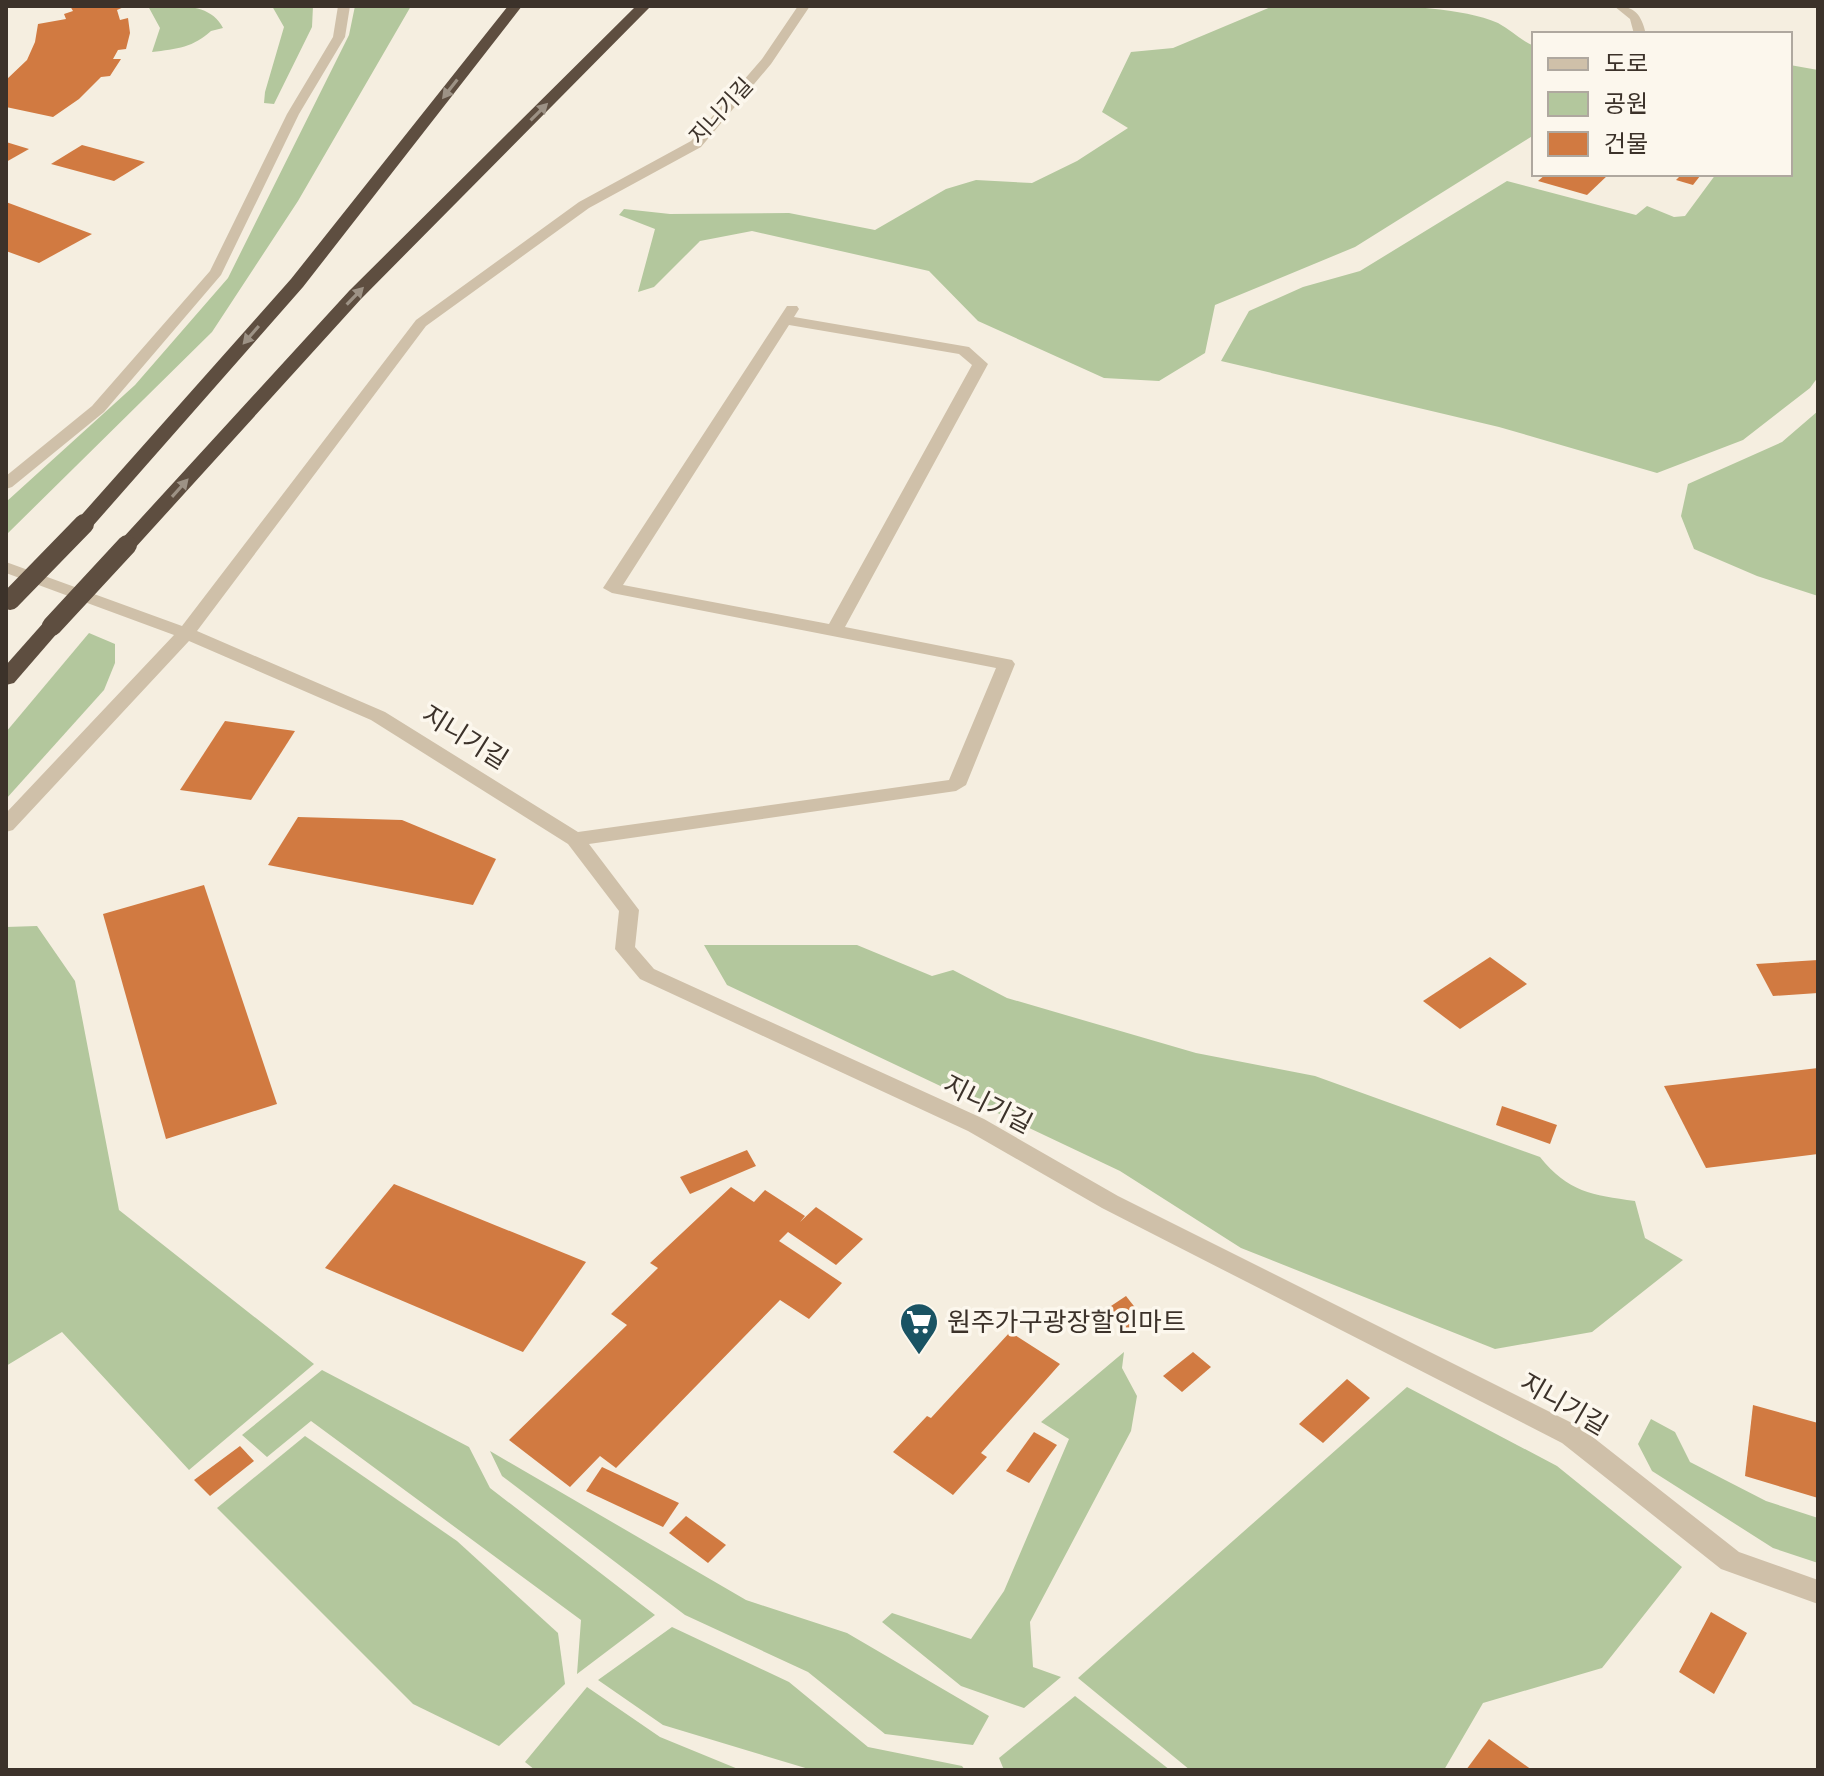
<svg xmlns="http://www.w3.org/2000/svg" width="1824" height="1776" font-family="Arial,'Noto Sans KR',sans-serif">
<rect width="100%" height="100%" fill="#f5eee0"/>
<!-- green -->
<g fill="#b3c79d">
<path d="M 148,6 C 174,6 210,1 223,28 L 211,31 C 194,47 177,49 152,52 L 160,28 Z"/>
<polygon points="272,6 313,6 312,27 274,104 264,103 265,92 284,27"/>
<polygon points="355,6 411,6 298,201 212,332 6,535 6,502 135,385 228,278 349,35"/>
<path d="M 1273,6 C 1334,6 1444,0 1498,23 C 1511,30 1520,40 1534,46 L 1534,135 L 1355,247 L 1215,305 L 1205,353 L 1159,381 L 1104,378 L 978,321 L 929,271 L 752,231 L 700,241 L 654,287 L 638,292 L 655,229 L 619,215 L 624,209 L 670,214 L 789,213 L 875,230 L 946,189 L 976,180 L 1032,183 L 1077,161 L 1128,128 L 1102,112 L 1131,52 L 1173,48 Z"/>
<polygon points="1790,65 1818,70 1818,377 1810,388 1743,440 1657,473 1499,427 1221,361 1249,311 1303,287 1360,271 1507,181 1636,215 1647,206 1674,217 1685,216 1716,174 1790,174"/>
<polygon points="1818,411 1818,596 1757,576 1694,549 1681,516 1688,484 1782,442"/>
<polygon points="89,633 115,644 115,663 104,690 6,799 6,732"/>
<polygon points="37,926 75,981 119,1210 314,1364 189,1470 62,1332 6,1366 6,927"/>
<path d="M 704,945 L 857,945 L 932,976 L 953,970 L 1007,998 L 1196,1053 L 1315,1076 L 1540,1157 C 1568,1192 1592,1195 1635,1201 L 1645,1238 L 1683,1260 L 1592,1332 L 1495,1349 L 1241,1248 L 1120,1171 L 727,985 Z"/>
<polygon points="1124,1352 1122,1368 1137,1396 1131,1431 1030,1622 1033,1667 1061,1677 1024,1708 961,1686 882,1622 892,1613 971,1639 1004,1591 1069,1439 1041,1422"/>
<polygon points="322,1370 469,1447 490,1488 655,1615 577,1674 581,1620 311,1421 267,1457 242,1435"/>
<polygon points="1407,1387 1557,1466 1682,1567 1602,1668 1483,1703 1444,1770 1190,1770 1078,1678"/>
<polygon points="1651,1419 1675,1432 1690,1462 1766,1501 1818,1518 1818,1563 1773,1548 1652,1471 1638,1444"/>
<polygon points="305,1436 457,1541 558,1633 565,1684 499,1746 413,1704 217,1508"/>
<polygon points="490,1451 746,1600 847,1633 989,1716 973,1745 885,1734 808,1672 685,1615 502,1476"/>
<polygon points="672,1627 789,1682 868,1747 962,1766 965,1770 812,1770 663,1725 598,1680"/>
<polygon points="587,1687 660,1737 738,1769 535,1770 525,1762"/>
<polygon points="1075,1696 1170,1770 1004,1770 999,1758"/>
</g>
<!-- building -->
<g fill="#d17a41">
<polygon points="70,6 126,6 117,10 120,20 128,18 130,33 126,49 118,50 113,59 121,59 110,76 101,77 79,99 53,117 6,107 6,80 27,60 35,42 38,24 66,19 64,14 73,11"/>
<polygon points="6,142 29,149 6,162"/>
<polygon points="82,145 145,162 114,181 51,164"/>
<polygon points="1546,174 1609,174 1587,195 1538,181"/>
<polygon points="1682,174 1694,174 1700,176 1693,185 1676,180"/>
<polygon points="6,202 92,234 39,263 6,251"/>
<polygon points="225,721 295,731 251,800 180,790"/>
<polygon points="298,817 402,820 496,859 473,905 268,865"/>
<polygon points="204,885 277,1104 166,1139 103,914"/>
<polygon points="1490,957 1527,984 1460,1029 1423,1001"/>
<polygon points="1818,960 1818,993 1773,996 1756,964"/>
<polygon points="1818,1068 1818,1154 1706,1168 1664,1086"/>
<polygon points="1502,1106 1557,1125 1550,1144 1496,1125"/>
<polygon points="747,1150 756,1166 690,1194 680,1177"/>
<polygon points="394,1184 586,1262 523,1352 325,1268"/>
<polygon points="731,1187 754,1202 765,1190 805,1216 800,1222 816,1207 863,1239 836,1265 788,1232 779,1241 842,1283 809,1319 780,1300 616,1468 600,1456 570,1487 509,1440 627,1325 611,1314 658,1268 650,1263"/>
<polygon points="1126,1296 1148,1324 1127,1335 1108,1308"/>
<polygon points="1010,1332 1060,1364 981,1453 987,1457 953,1495 893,1452 927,1416 931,1418"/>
<polygon points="1193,1352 1211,1367 1182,1392 1163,1376"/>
<polygon points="1347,1379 1370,1398 1323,1443 1299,1424"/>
<polygon points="1753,1405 1818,1423 1818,1498 1745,1476"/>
<polygon points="1034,1432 1057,1445 1029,1483 1006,1471"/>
<polygon points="240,1446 254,1461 210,1496 194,1480"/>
<polygon points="602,1467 679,1503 663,1527 586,1491"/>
<polygon points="686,1516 726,1545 708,1563 669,1533"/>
<polygon points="1711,1612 1747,1633 1714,1694 1679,1672"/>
<polygon points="1489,1739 1532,1770 1466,1770"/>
</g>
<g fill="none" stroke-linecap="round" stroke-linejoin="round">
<!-- street -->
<g fill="#cfc0a9" fill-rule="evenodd">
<polygon points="338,6 350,6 345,37 299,114 221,275 104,412 12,487 6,489 6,476 92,406 210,271 287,114 333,37"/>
<path d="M 798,6 L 810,6 L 771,64 L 701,147 L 589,208 L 426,326 L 197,631 L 385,712 L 578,832 L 949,780 L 996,668 L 612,593 L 603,588 L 787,306 L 797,306 L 799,309 L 794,317 L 969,347 L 988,364 L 845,627 L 1012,660 L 1015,664 L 966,785 L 956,791 L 589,844 L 639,910 L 635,947 L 654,969 L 984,1119 L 1118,1196 L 1580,1427 L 1739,1552 L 1818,1580 L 1818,1604 L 1721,1569 L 1562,1443 L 1102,1208 L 968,1131 L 640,979 L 615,949 L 619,911 L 568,844 L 371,720 L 189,641 L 13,830 L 6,832 L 6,813 L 174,635 L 6,573 L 6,562 L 182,626 L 416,320 L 579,202 L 691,141 L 762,59 ZM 789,325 L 959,354 L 972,365 L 829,624 L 623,585 Z"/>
<path d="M 1614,6 C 1635,6 1641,14 1646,34 L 1634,34 L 1630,19 Z"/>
</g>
<!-- highway -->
<g fill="#5e4e40" fill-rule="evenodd">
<polygon points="508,6 522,6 303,287 91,528 77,528 74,524 77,520 291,279"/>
<polygon points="636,6 651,6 361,299 134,549 120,549 117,545 120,541 349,291"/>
<polygon points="52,620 63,626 59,631 14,683 6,685 6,665 45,621"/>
</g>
<!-- highway-bridge -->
<g stroke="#5e4e40" stroke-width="20">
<polyline points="10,600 84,524"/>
<polyline points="52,626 127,545"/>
</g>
</g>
<!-- one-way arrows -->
<defs><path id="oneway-solid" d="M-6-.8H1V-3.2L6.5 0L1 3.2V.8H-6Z" transform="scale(2)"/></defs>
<g fill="#9d9285">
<use href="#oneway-solid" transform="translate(450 89) rotate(128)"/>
<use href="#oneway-solid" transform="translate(539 112) rotate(-45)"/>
<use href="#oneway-solid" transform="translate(355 296) rotate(-46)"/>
<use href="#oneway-solid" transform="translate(251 335) rotate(131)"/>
<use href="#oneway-solid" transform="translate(180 488) rotate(-48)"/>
</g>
<!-- icons -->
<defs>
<symbol id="supermarket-pin" viewBox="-11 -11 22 30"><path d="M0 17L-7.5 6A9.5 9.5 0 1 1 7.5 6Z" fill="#1a5363" stroke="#fcf7ed"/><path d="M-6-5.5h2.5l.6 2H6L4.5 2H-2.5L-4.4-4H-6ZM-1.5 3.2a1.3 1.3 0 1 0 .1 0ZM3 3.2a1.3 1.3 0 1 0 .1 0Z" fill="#fff"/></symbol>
</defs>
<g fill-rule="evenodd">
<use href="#supermarket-pin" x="897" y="1300" width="44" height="60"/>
</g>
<g text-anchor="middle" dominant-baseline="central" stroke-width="7" stroke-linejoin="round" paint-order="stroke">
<!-- far-street labels -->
<g font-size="22" fill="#3c322a" stroke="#fcf7ed">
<text transform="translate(721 111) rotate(-47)">지니기길</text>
</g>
<!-- street labels -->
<g font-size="26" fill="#3c322a" stroke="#fcf7ed">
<text transform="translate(465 737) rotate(32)">지니기길</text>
<text transform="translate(988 1104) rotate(27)">지니기길</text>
<text transform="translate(1564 1404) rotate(30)">지니기길</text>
</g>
<!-- poi labels -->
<g font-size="26" fill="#3c322a" stroke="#fcf7ed" text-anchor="start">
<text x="947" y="1322">원주가구광장할인마트</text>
</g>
</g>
<!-- border -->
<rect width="1824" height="1776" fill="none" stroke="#3c322a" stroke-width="16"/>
<!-- legend -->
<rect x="1532" y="32" width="260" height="144" fill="#fcf7ed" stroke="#afa89f" stroke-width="2"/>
<rect x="1548" y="58" width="40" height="12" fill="#cfc0a9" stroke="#afa89f" stroke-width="2"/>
<text x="1604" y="72" font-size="24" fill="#3c322a">도로</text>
<rect x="1548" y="92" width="40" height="24" fill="#b3c79d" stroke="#afa89f" stroke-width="2"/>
<text x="1604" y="112" font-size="24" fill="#3c322a">공원</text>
<rect x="1548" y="132" width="40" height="24" fill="#d17a41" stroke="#afa89f" stroke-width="2"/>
<text x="1604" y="152" font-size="24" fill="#3c322a">건물</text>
</svg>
